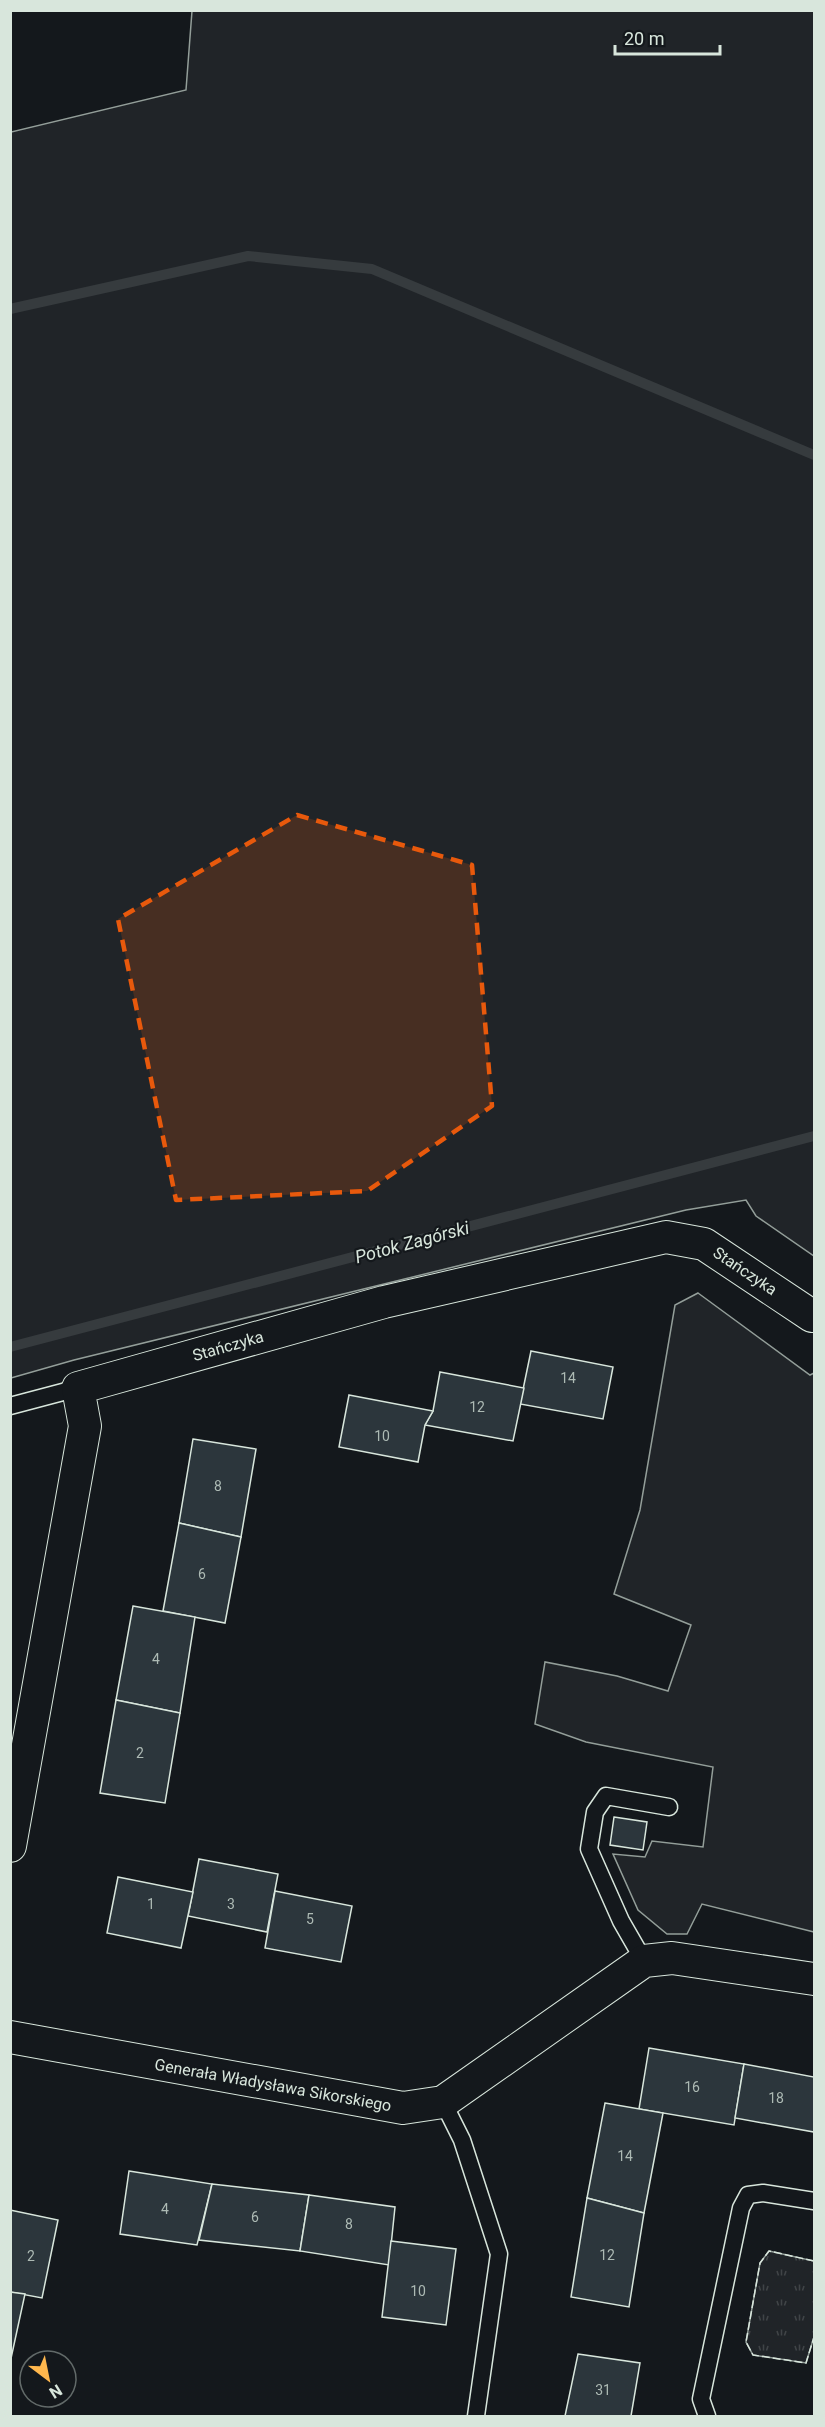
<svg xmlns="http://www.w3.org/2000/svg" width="825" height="2427" font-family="Roboto,sans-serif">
<defs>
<pattern id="park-tufts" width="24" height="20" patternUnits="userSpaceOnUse" patternTransform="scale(1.5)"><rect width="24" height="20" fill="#202428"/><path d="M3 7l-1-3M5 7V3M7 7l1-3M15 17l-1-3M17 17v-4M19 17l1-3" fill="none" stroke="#404447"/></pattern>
</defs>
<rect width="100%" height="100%" fill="#14181c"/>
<!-- grass -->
<g fill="#202428" stroke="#939e99" stroke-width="1.5">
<polygon points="192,11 814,11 814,1256 756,1216 746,1200 686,1210 74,1360 11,1378 11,132 186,90"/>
<polygon points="698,1293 810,1375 814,1373 814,1932 702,1904 687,1934 667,1934 638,1910 613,1854 645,1857 652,1841 703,1847 713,1767 586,1742 535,1724 545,1662 617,1676 668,1691 691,1625 614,1594 640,1510 675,1305"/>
</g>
<!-- park -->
<polygon fill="url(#park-tufts)" stroke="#939e99" stroke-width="1.5" points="769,2251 814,2261 814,2337 806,2363 753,2355 746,2342 760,2263"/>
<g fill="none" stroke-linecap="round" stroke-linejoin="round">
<!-- stream -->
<g stroke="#363b3e" stroke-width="10">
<polyline points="10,309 248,256 372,269 814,455"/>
<polyline points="10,1347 814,1136"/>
</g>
</g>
<!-- building -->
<g fill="#2c363c" stroke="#d8e6dc" stroke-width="1.5">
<polygon points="531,1351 613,1367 603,1419 520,1404"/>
<polygon points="440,1372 524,1388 513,1441 425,1425 433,1411"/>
<polygon points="349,1395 433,1411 425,1425 418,1462 339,1447"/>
<polygon points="193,1439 256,1449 241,1537 179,1523"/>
<polygon points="179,1523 241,1537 225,1623 163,1611"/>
<polygon points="133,1606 195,1617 180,1713 116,1700"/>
<polygon points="116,1700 180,1713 165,1803 100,1793"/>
<polygon points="614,1817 647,1822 643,1850 610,1845"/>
<polygon points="199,1859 278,1874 267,1932 188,1916"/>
<polygon points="118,1877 193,1892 181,1948 107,1933"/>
<polygon points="275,1891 352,1906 341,1962 265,1948"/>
<polygon points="649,2048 744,2064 734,2125 639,2109"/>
<polygon points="744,2064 814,2077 814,2132 735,2118"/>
<polygon points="605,2103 663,2113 644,2213 587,2198"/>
<polygon points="129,2171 212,2184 197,2245 120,2234"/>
<polygon points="212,2184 309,2195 300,2251 199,2240"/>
<polygon points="309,2195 395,2207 389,2265 300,2251"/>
<polygon points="587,2198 644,2213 629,2307 571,2297"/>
<polygon points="10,2210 58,2220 42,2298 10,2292"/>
<polygon points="391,2241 456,2249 446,2325 382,2317"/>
<polygon points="10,2292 25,2294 10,2363"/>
<polygon points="578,2354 640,2363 631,2416 565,2416"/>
</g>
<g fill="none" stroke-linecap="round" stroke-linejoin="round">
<defs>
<g id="lane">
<polyline points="10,1406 78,1388"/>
<polyline points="644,1961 621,1921 589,1849 595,1812 606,1796 669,1807"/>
<polyline points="443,2102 462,2140 499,2254 476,2416"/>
<polyline points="707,2416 701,2399 741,2208 748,2195 763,2193 814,2201"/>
</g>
<g id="street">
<polyline points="10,1846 85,1426 78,1388 384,1302 666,1237 704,1244 812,1316"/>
<polyline points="10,2037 403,2108 443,2102 644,1961 672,1958 814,1979"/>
</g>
</defs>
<!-- lane casing -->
<use href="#lane" stroke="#d8e6dc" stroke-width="19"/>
<!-- street casing -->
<use href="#street" stroke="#d8e6dc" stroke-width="34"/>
<!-- lane -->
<use href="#lane" stroke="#14181c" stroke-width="16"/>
<!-- street -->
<use href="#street" stroke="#14181c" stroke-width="32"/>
<!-- fence -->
<polyline stroke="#d8e6dc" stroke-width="1.5" stroke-dasharray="8 3" stroke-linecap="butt" points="814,2261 769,2251 760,2263 746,2342 753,2355 806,2363 814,2337"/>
</g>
<!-- marked area -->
<path fill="#e8590c" fill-opacity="0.2" stroke="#e8590c" stroke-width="4.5" stroke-dasharray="12 8" stroke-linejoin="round" d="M 297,815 L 472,865 L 492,1106 L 367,1191 L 176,1200 L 118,919 Z"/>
<g text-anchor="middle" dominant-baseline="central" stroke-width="4.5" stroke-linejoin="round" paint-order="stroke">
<!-- number labels -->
<g font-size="14" fill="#adbab4">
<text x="568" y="1378">14</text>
<text x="477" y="1407">12</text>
<text x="382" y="1436">10</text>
<text x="218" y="1486">8</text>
<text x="202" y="1574">6</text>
<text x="156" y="1659">4</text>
<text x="140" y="1753">2</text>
<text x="151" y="1904">1</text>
<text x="231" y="1904">3</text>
<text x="310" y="1919">5</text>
<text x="692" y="2087">16</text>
<text x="776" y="2098">18</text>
<text x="625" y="2156">14</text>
<text x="165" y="2209">4</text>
<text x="255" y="2217">6</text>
<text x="349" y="2224">8</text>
<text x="607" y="2255">12</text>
<text x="31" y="2256">2</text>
<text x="418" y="2291">10</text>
<text x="603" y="2390">31</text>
</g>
<!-- street labels -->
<g font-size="16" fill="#d8e6dc" stroke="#14181c">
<text transform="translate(745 1271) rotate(34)">Stańczyka</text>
<text transform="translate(228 1346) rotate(-16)">Stańczyka</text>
<text transform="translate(273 2085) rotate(10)">Generała Władysława Sikorskiego</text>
</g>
<!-- water labels -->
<g font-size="18" font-style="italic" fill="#d8e6dc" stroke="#14181c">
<text transform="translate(412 1242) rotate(-15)">Potok Zagórski</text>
</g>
</g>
<!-- border -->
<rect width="825" height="2427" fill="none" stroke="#d8e6dc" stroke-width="24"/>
<!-- north arrow -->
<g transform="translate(48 2379) rotate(148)"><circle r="28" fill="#14181c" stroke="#626a69" stroke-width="1.5"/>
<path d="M0-4.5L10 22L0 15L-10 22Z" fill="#ffb74d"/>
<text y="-9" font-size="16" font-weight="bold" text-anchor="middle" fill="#d8e6dc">N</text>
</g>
<!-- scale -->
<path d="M615 45v9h105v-9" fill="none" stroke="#d8e6dc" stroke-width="3"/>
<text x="624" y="45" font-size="18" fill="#d8e6dc" stroke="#14181c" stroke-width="4.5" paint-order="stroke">20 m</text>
</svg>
